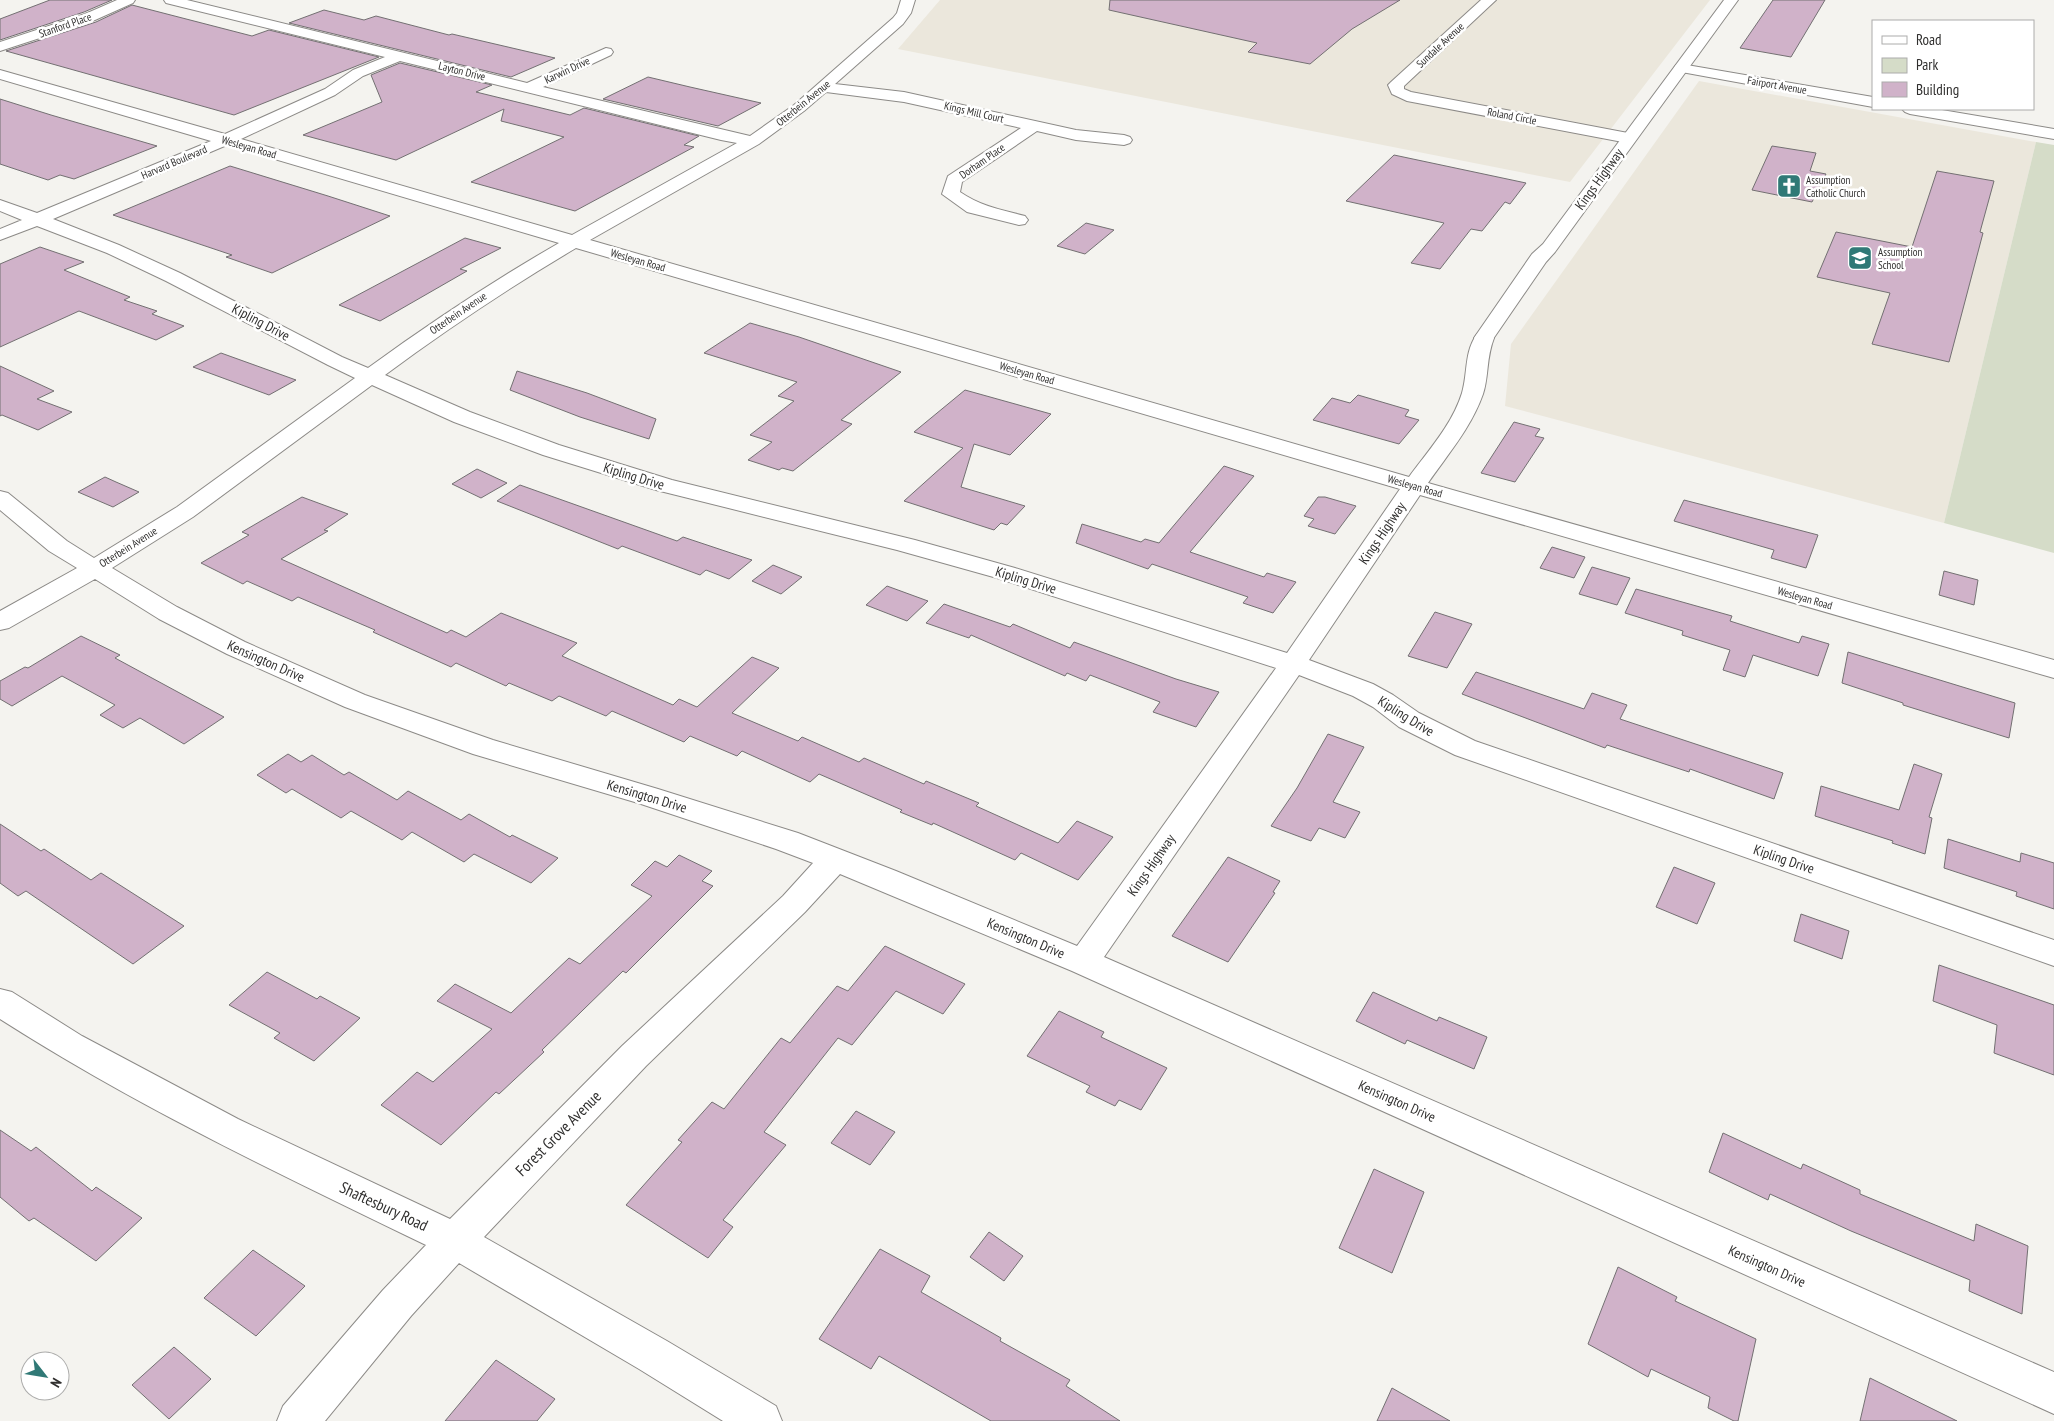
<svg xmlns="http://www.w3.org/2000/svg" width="2054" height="1421" font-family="'PT Sans Narrow',sans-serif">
<rect width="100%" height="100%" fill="#f4f3ef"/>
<!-- built -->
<g fill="#ebe7dc">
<polygon points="940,0 1710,0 1570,182 898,49"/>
<polygon points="1699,81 2036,142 1944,523 1505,406 1511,344"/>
</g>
<!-- green -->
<polygon fill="#d5dcc8" points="2036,142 2054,145 2054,553 1944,523"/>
<!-- building -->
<g fill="#d0b2c9" stroke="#737072">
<polygon points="50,0 112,0 84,12 0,40 0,19"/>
<polygon points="1110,0 1400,0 1352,29 1310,64 1248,52 1257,43 1109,10"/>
<polygon points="1773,0 1825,0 1791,57 1740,48"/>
<polygon points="132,5 252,36 269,30 379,57 234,115 6,51 96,22"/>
<polygon points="324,10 364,20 376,16 449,35 452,34 555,58 511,77 289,23"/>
<polygon points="400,63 492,85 476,92 570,115 584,108 699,136 684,145 694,147 575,211 471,182 564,137 501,121 504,109 396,160 303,135 382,102 371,75"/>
<polygon points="648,77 690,87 761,103 718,126 603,99"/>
<polygon points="0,99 51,115 157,146 74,179 60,175 48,180 0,164"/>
<polygon points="1772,146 1816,153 1810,171 1826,174 1812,202 1752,190"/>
<polygon points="1394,155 1526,183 1510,204 1505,202 1482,231 1471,229 1440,269 1411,263 1444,223 1346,201"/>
<polygon points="230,166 328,196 390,216 272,273 226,257 232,255 113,215"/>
<polygon points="1937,171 1994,181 1980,232 1983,233 1949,362 1872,344 1890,293 1817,277 1836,232 1912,247"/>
<polygon points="1086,223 1114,230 1085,254 1057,246"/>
<polygon points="465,238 501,248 460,269 467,271 380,321 339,305"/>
<polygon points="40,247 84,262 64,270 130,297 124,300 157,311 152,314 184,326 156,340 79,311 0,347 0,264"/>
<polygon points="750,323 799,337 901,372 841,420 852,424 793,471 782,468 779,470 748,460 772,442 750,435 794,401 778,396 797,382 704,353"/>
<polygon points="221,353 296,380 269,395 193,367"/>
<polygon points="0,366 54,391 37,399 72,412 38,430 2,415 0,416"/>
<polygon points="517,371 587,393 656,419 649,439 580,417 510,390"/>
<polygon points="965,390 1051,414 1010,455 974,444 961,487 1025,506 1007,525 1001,523 994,530 904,501 963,448 914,432"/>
<polygon points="1358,395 1409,410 1405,416 1419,420 1399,444 1313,420 1332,398 1350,403"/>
<polygon points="1514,422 1540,429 1535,436 1544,438 1515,482 1481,473"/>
<polygon points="1224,466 1254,476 1190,552 1264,577 1267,573 1296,582 1273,613 1243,603 1248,597 1152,564 1148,569 1076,543 1082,524 1141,542 1145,539 1159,543"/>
<polygon points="477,469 507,483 481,498 452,484"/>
<polygon points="105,477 116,482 139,492 113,507 78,492"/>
<polygon points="520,485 677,541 683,537 752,560 729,579 706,570 700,575 622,546 618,549 497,501"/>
<polygon points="302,497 348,514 324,530 328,531 281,559 447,633 451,630 466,637 501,613 577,643 562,656 673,705 679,699 697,707 752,657 779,668 732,713 798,741 802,737 859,762 864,758 924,784 926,781 979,803 976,806 1058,843 1077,821 1113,837 1078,880 1021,853 1015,860 933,823 932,825 900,812 902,810 819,774 810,782 742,751 737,756 690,736 684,742 612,711 606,716 559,696 552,701 509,683 506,686 456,663 451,667 373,632 375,630 298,597 292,601 247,581 243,584 201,563 249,535 242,532"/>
<polygon points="1318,497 1325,497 1356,506 1335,534 1308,526 1314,519 1304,516"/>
<polygon points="1684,500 1818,535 1806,568 1771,558 1774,550 1674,521"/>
<polygon points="1552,547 1585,557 1574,578 1540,568"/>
<polygon points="773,565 802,577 781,594 752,581"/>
<polygon points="1592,567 1630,578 1617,605 1579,594"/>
<polygon points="1944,571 1978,580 1974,605 1939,595"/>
<polygon points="887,586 928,601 907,621 866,605"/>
<polygon points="1636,589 1732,616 1730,621 1799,643 1802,636 1829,644 1818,676 1753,655 1745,677 1723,670 1730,650 1682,635 1683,631 1625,613"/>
<polygon points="944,604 1010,627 1013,624 1070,648 1074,642 1176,679 1219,692 1196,727 1153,712 1160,702 1090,675 1086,681 1067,673 1065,676 971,635 969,638 926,623"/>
<polygon points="1435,612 1472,624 1447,668 1408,656"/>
<polygon points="81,636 120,655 115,658 224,717 184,744 140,718 123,728 100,715 115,705 62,676 12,706 0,699 0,681 25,667 28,668"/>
<polygon points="1848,652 2015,703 2009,738 1903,705 1903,703 1842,683"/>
<polygon points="1476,672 1584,709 1592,693 1627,705 1620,719 1783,773 1774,799 1690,769 1689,772 1607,745 1605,748 1462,694"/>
<polygon points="1328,734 1364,747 1333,802 1360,812 1345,838 1319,828 1311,841 1271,826 1297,788"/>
<polygon points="288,754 301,762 312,755 344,775 349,772 397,800 408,791 461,820 469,814 510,837 512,835 558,858 531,883 474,854 464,862 412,832 402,840 351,811 341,818 292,789 286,793 257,775"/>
<polygon points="1914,764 1942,774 1929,817 1932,818 1925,854 1892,843 1893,841 1815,816 1821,786 1899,810"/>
<polygon points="0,824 41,851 44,849 91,880 101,873 184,926 133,964 26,891 18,896 0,883"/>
<polygon points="1948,839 2020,862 2021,853 2054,863 2054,909 2016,896 2017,892 1944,868"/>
<polygon points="679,855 712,871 702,881 713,886 626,973 623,971 542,1050 544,1052 499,1094 496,1092 441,1145 381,1105 417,1072 433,1082 492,1029 437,1001 455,984 511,1013 569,958 580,964 652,896 631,885 655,861 667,867"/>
<polygon points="1228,857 1280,881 1273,892 1275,893 1228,962 1172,936"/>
<polygon points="1674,867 1715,883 1697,924 1656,907"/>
<polygon points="1801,914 1849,931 1842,959 1794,941"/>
<polygon points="885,946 965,984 943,1014 896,991 852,1045 838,1038 764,1132 786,1145 723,1220 733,1227 708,1258 626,1205 682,1142 678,1140 712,1102 724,1109 781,1038 790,1043 837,986 848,991"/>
<polygon points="1939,965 2054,1005 2054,1075 1994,1053 1997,1025 1933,1001"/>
<polygon points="267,972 317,999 320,996 360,1018 314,1061 274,1038 280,1033 229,1005"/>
<polygon points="1373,992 1437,1021 1439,1017 1487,1037 1474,1069 1407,1040 1405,1044 1356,1021"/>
<polygon points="1059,1011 1104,1032 1101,1037 1167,1068 1141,1110 1119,1100 1115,1106 1086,1092 1090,1086 1027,1056"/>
<polygon points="856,1111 895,1132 870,1165 831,1143"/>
<polygon points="0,1130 31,1151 36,1147 92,1191 96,1187 142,1218 96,1261 34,1218 29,1221 0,1197"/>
<polygon points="1723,1133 1801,1169 1803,1164 1860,1190 1860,1194 1974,1241 1976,1224 2028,1246 2022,1314 1969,1291 1970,1280 1851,1231 1770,1194 1768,1200 1709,1172"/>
<polygon points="1374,1169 1424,1192 1392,1273 1339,1248"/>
<polygon points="989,1232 1023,1256 1004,1281 970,1257"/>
<polygon points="880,1249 930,1276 921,1292 1001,1338 1000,1341 1070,1380 1066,1386 1120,1421 991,1421 879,1356 871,1369 819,1339"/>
<polygon points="253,1250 305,1286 256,1336 204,1298"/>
<polygon points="1618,1267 1677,1297 1675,1301 1756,1339 1738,1421 1734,1421 1708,1408 1710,1397 1651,1369 1648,1377 1588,1344"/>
<polygon points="174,1347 211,1379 169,1419 132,1385"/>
<polygon points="496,1360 555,1399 537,1421 445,1421"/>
<polygon points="1870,1378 1957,1421 1860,1421"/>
<polygon points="1392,1388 1450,1421 1377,1421"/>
</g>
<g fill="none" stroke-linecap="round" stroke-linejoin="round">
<defs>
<g id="minor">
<polygon points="117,0 135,0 133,3 95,20 0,51 0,42 85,14"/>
<path d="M 164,0 L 187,0 L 527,83 L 606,48 L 611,49 L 613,52 L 611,55 L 543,87 L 750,136 L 794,105 L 893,18 L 897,13 L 901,0 L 915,0 L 911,13 L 903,24 L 835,84 L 904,92 L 1076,130 L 1124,135 L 1130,137 L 1132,140 L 1130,143 L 1124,145 L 1076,140 L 1037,131 L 962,182 L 960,192 C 980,206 1002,210 1025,216 L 1028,220 L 1025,224 L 1019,225 L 967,212 L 942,194 L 948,176 L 1021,128 L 904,102 L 826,92 L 804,111 L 759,144 L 590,240 L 1409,477 C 1428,451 1452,425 1462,393 C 1468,373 1464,352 1477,334 L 1484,332 L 1491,334 L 1494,338 C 1486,358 1489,376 1483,394 C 1471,428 1448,454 1428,483 L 2054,660 L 2054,678 L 1420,495 L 1309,660 L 1373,684 L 1393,695 L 1419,713 L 1475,741 L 2054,940 L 2054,966 L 1455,755 L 1399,727 L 1373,707 L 1353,696 L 1299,675 L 1104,957 L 2054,1372 L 2054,1414 L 1072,971 L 840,874 L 805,912 L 646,1066 L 484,1237 L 667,1341 L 776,1406 L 782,1421 L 723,1421 L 639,1369 L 459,1263 L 411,1316 L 325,1421 L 277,1421 L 283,1406 L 383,1290 L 426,1245 C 281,1175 136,1106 0,1019 L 0,989 L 12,992 L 82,1036 L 238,1119 L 450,1219 L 622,1046 L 783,896 L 813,863 L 776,849 L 638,803 L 473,754 L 345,707 L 227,654 L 159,619 L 95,579 L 9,628 L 0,630 L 0,611 L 77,568 L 49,551 L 0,510 L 0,491 L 8,493 L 67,541 L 94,558 L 177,507 L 355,378 L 328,365 L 166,281 L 107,253 L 37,226 L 0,240 L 0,229 L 22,220 L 0,211 L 0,200 L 37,213 L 211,141 L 0,79 L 0,70 L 225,134 L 325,89 L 353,70 L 385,57 L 166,3 ZM 400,61 L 721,140 L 737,143 L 572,235 L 241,139 L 335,95 L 363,76 ZM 227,145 L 559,243 C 493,281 430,323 368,368 L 342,357 L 180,273 L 119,245 L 53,219 ZM 576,248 L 1400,489 L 1287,653 L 1015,568 L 915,540 L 672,480 L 559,445 L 470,412 L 385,375 C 447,329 510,287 576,248 ZM 372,385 L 454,422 L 543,455 L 656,490 L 897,550 L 997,578 L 1276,668 L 1077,946 L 896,871 L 798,833 L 658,789 L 493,740 L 365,695 L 245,642 L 177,607 L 112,568 L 193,517 Z"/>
<polygon points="1481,0 1496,0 1404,86 1404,89 1411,92 1628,133 1634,135 1636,138 1634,141 1628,143 1407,101 1392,94 1388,85 1391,82"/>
<polygon points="1681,64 1873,97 1873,107 1676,71 1674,68 1676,65"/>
<polygon points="1902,109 1936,109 2054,129 2054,139 1910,114 1905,112"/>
</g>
<polygon id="tertiary" points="1724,0 1738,0 1555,252 1546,262 1491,342 1484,344 1477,342 1474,338 1532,254 1543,244"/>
</defs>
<!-- minor casing -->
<use href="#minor" stroke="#8c8a87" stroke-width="2"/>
<!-- tertiary casing -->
<use href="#tertiary" stroke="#8c8a87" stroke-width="2"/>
<!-- minor -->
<use href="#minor" fill="#fff" fill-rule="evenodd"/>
<!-- tertiary -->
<use href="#tertiary" fill="#fff" fill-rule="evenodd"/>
</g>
<!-- icons -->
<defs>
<symbol id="church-square" viewBox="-11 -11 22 22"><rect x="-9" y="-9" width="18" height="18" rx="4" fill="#307976" stroke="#fff"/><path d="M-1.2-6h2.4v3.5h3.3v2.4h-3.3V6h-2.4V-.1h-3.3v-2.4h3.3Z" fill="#fff"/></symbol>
<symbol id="school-square" viewBox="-11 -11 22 22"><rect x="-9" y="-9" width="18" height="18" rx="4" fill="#307976" stroke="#fff"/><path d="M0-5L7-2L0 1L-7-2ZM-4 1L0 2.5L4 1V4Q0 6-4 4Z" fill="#fff"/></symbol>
</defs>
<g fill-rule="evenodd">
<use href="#church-square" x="1775" y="172" width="28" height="28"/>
<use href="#school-square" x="1846" y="244" width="28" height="28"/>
</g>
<g text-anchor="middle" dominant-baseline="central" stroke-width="5" stroke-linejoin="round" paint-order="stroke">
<!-- far-street labels -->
<g font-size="11" fill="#302f2e" stroke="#fff">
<text transform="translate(65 25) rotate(-19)">Stanford Place</text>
<text transform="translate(1440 45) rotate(-43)">Sundale Avenue</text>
<text transform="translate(567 70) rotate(-25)">Karwin Drive</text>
<text transform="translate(462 71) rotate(14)">Layton Drive</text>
<text transform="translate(1777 85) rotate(10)">Fairport Avenue</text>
<text transform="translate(803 103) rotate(-39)">Otterbein Avenue</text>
<text transform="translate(974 112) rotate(13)">Kings Mill Court</text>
<text transform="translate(1512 116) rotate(11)">Roland Circle</text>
<text transform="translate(249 147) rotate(16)">Wesleyan Road</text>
<text transform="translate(982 161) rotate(-35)">Dorham Place</text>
<text transform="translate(174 162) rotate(-23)">Harvard Boulevard</text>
<text transform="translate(638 260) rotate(16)">Wesleyan Road</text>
<text transform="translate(458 313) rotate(-34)">Otterbein Avenue</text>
<text transform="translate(1027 373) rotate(16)">Wesleyan Road</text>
<text transform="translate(1415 486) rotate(16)">Wesleyan Road</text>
<text transform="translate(128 547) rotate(-32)">Otterbein Avenue</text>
<text transform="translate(1805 598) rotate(16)">Wesleyan Road</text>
</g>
<!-- far-poi labels -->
<g font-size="11" fill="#302f2e" stroke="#fff" text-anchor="start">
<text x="1806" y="180">Assumption<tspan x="1806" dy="13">Catholic Church</tspan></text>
<text x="1878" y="252">Assumption<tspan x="1878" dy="13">School</tspan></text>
</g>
<!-- street labels -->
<g font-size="14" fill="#302f2e" stroke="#fff">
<text transform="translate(1599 179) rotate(-54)">Kings Highway</text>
<text transform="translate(261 322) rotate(28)">Kipling Drive</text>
<text transform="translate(634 476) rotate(17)">Kipling Drive</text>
<text transform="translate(1382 533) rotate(-56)">Kings Highway</text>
<text transform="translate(1026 580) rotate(17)">Kipling Drive</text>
<text transform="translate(266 661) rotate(24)">Kensington Drive</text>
<text transform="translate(1406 716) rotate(32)">Kipling Drive</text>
<text transform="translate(647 796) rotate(17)">Kensington Drive</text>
<text transform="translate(1784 859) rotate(19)">Kipling Drive</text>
<text transform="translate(1151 865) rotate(-55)">Kings Highway</text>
<text transform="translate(1026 938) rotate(23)">Kensington Drive</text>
<text transform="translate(1397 1101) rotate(24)">Kensington Drive</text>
<text transform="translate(1767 1266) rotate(24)">Kensington Drive</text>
</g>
<!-- near-street labels -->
<g font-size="16" fill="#302f2e" stroke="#fff">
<text transform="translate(558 1133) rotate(-45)">Forest Grove Avenue</text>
<text transform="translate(384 1206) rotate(25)">Shaftesbury Road</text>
</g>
</g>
<!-- legend -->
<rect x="1872" y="20" width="162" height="90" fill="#ffffff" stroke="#acacab"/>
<rect x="1882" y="36" width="25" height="8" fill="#ffffff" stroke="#acacab"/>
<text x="1916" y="45" font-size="15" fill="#302f2e">Road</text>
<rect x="1882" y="58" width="25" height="15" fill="#d5dcc8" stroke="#acacab"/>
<text x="1916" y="70" font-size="15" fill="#302f2e">Park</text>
<rect x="1882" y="82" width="25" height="15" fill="#d0b2c9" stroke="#acacab"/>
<text x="1916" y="95" font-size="15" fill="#302f2e">Building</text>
<!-- north arrow -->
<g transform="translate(45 1376) rotate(121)"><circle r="24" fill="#ffffff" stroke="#acacab"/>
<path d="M0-4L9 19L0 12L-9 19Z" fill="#307976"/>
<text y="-8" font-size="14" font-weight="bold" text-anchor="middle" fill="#302f2e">N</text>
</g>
</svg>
